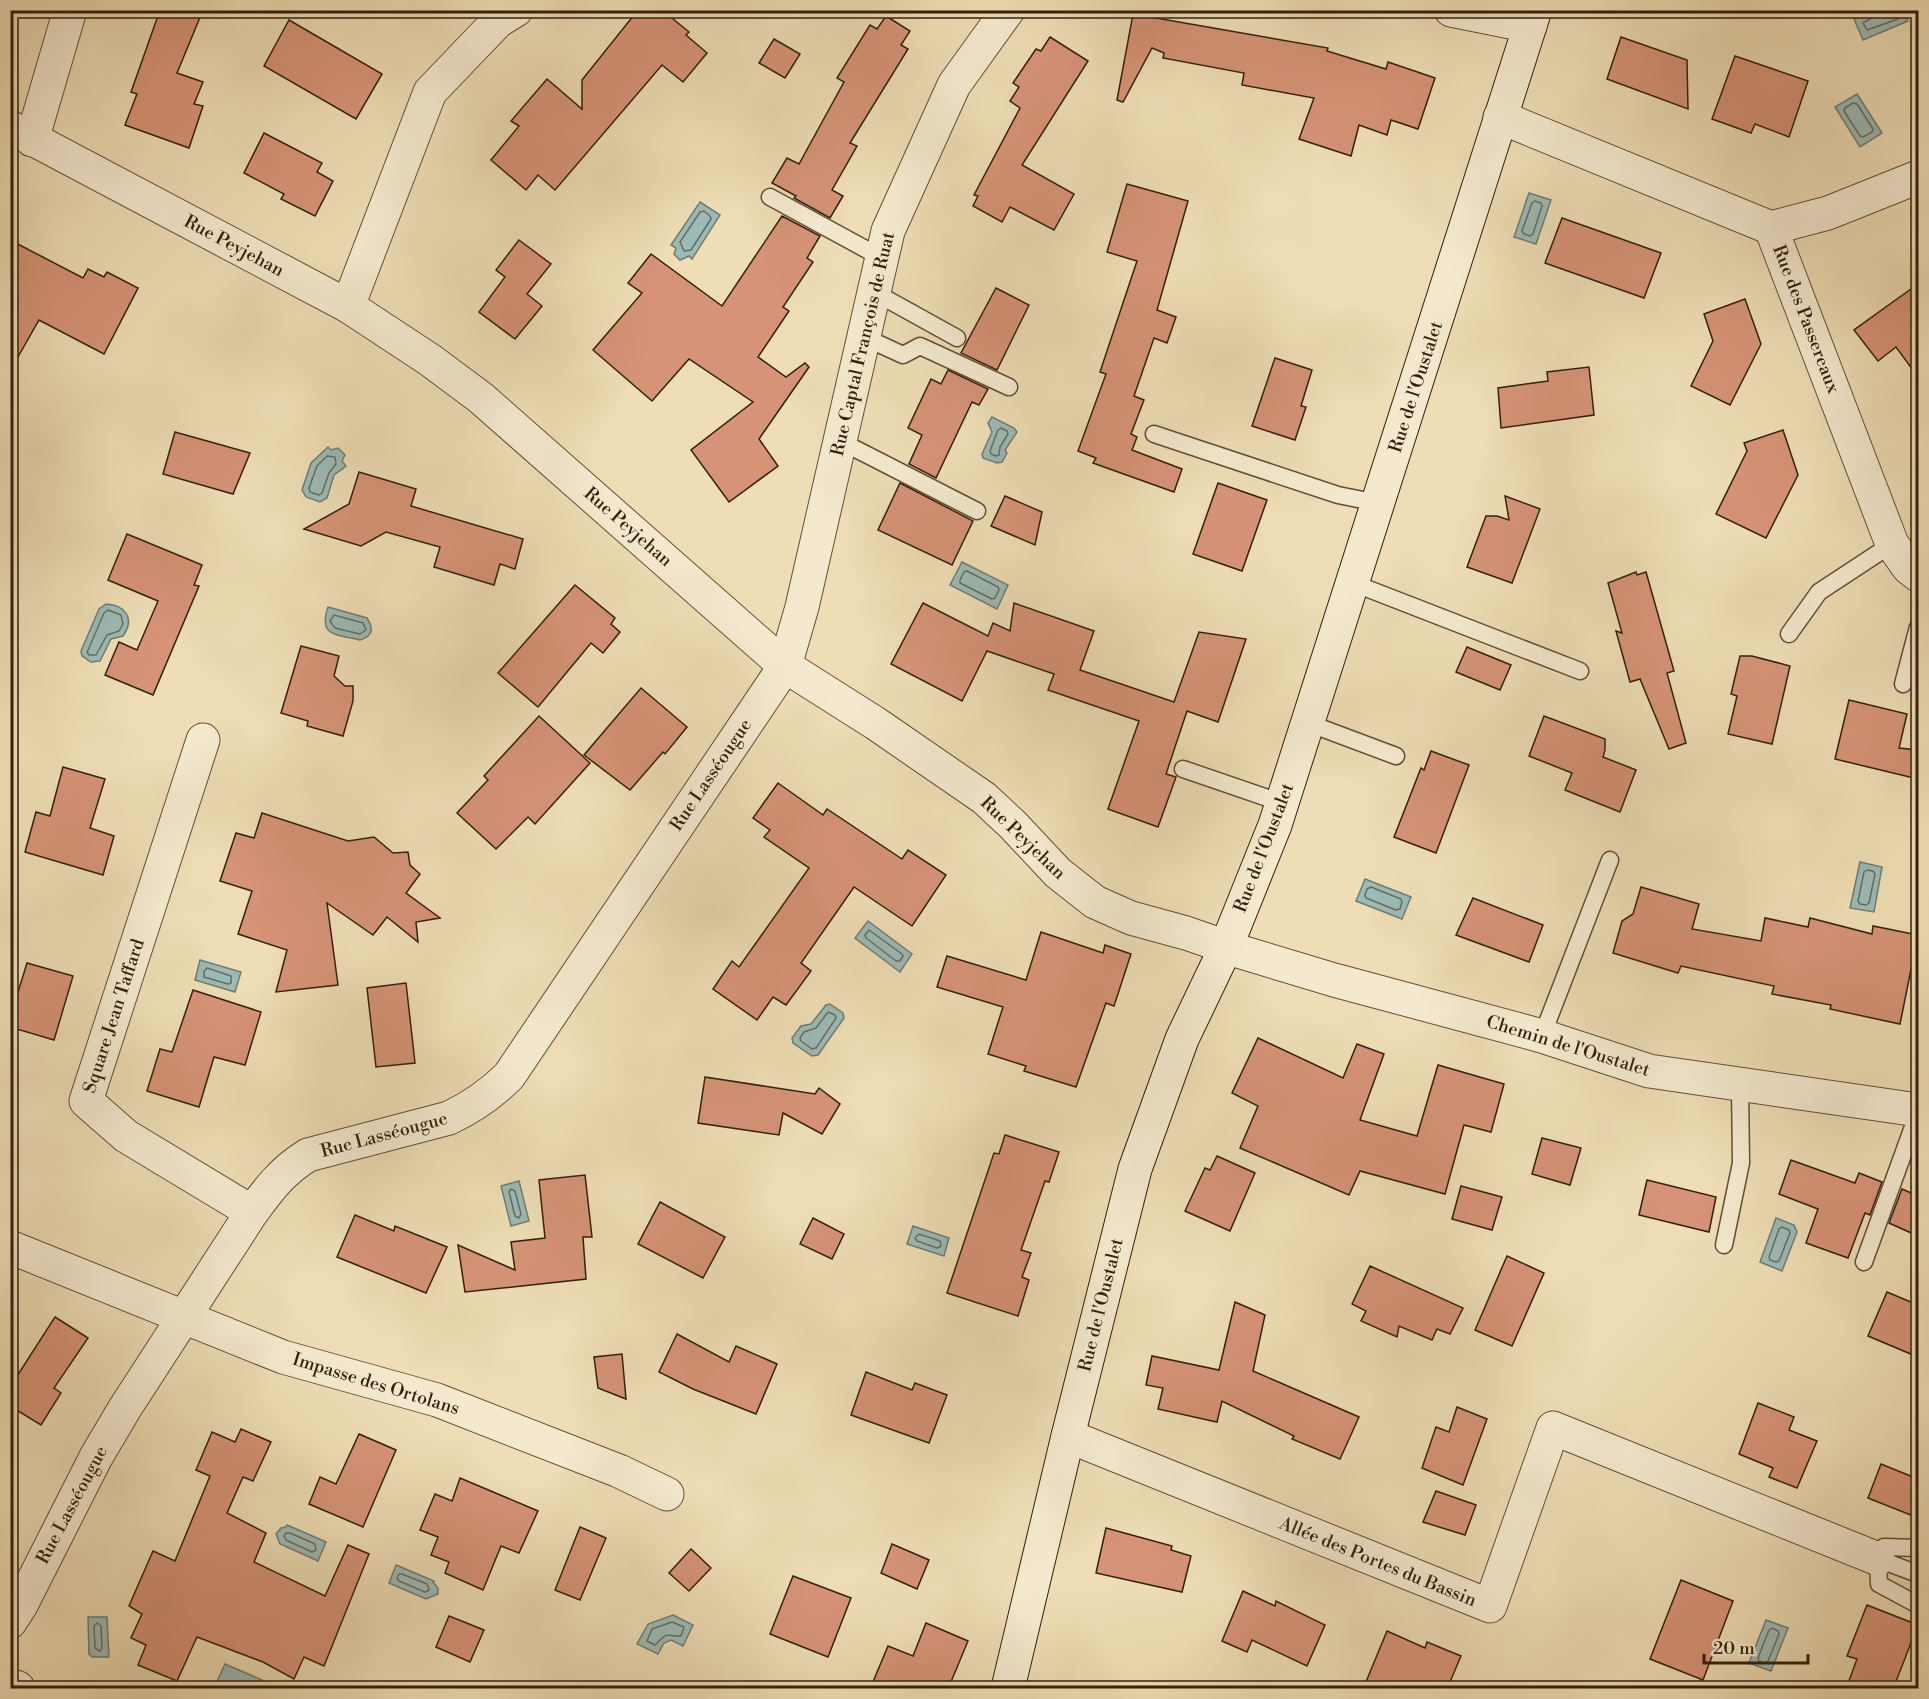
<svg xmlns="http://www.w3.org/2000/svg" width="1929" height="1699" font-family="'Libre Bodoni',serif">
<rect width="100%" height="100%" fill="#eeddb5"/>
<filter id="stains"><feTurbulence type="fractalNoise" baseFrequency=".00333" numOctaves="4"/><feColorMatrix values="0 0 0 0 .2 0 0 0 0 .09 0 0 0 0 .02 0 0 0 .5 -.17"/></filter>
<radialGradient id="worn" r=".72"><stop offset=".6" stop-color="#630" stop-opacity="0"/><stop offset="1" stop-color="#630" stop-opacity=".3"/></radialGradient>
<!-- water -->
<g fill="#9cbab6" stroke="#727c72" stroke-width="1.5">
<polygon points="1904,11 1908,21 1863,40 1854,19 1876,11"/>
<polygon points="1857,94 1882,133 1860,147 1835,107"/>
<polygon points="1529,193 1551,200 1536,244 1514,237"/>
<polygon points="700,202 720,215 692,259 689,256 680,260 674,254 676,248 671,245"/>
<polygon points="992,417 1014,428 1017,432 1005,450 1007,453 1002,462 997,463 983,458 982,454 992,432 988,423"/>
<polygon points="328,447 331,450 338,448 345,455 342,461 346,466 334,475 327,498 320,502 306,497 302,490 311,463"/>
<polygon points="962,562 1008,585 997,609 950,585"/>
<path d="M 106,604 C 126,605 135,619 123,636 L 111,639 L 100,661 L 91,662 L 82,656 L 81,651 L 99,609 Z"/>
<path d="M 328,607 L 367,618 C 374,629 373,636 360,640 C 336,634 318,637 328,607 Z"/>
<polygon points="1860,862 1882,867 1874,912 1850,908"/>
<polygon points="1365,879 1411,897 1402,919 1356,901"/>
<polygon points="868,921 912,954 900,972 855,938"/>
<polygon points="200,960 241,972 235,992 195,980"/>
<polygon points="830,1004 843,1013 844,1018 818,1055 812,1056 793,1043 792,1038 801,1026 811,1024 826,1005"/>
<polygon points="519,1181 529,1221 511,1226 501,1186"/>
<polygon points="1776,1218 1794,1225 1797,1232 1782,1271 1760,1262"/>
<polygon points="913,1226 949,1238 944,1256 907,1244"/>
<polygon points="287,1525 326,1542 318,1561 280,1544 276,1534 281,1528 286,1527"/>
<polygon points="396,1565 434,1581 433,1582 438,1588 438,1594 426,1599 389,1583"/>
<polygon points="673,1615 693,1625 683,1646 671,1640 664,1643 658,1654 637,1644 648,1624"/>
<polygon points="88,1617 107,1617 109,1657 92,1657 89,1654"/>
<polygon points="1766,1620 1788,1628 1771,1671 1749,1663"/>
<polygon points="225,1664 276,1686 275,1688 214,1688"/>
</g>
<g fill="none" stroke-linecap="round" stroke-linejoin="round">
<!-- shore -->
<g stroke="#676c62" stroke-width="1.5">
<polyline points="1875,10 1873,17 1863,23 1867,30 1898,19 1899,10"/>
<polygon points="1853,103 1857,104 1873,129 1872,132 1863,137 1860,136 1844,111 1845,108"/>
<polygon points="1535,201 1541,203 1542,206 1533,234 1530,236 1524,234 1522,231 1532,203"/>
<polygon points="704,211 710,216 711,219 691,250 684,251 680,242 700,212"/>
<polygon points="1001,428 1007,431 1008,434 1000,447 999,455 996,456 991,454 990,451 998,430"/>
<polygon points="327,456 335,457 336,464 329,473 322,493 319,495 310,492 309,488 317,466"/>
<polygon points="967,571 998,587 999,590 995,598 992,599 960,583 960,580 964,572"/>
<polygon points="108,610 121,615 123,624 119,631 107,635 96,655 89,655 87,652 89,648 104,613"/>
<polygon points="334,615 363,623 366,630 360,634 335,628 330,621"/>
<polygon points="1867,870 1873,871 1875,874 1869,903 1866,905 1860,904 1858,901 1864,872"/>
<polygon points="1371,887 1401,899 1402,902 1400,909 1396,910 1366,898 1365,895 1367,889"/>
<polygon points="869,930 902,954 903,956 900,961 896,961 866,938 865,935"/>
<polygon points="207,968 231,976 231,983 228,984 204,977 204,971"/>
<polygon points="828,1012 835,1015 836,1018 816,1048 812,1049 801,1041 800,1038 804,1032 816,1028"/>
<polygon points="511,1189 515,1191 521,1214 519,1218 515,1216 509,1192"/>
<polygon points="1782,1227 1789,1230 1790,1233 1779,1261 1776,1262 1770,1260 1769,1257 1779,1229"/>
<polygon points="919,1234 940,1241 941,1246 937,1248 917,1241 915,1238"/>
<polygon points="286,1533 290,1533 315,1544 316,1550 312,1552 286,1540 284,1536"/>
<polygon points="399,1574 402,1574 427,1584 429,1590 425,1592 399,1581 397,1578"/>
<path d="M 672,1622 L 684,1627 L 681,1636 C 664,1636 669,1631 655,1645 L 647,1641 L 652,1629 Z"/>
<polygon points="97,1623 101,1626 102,1648 100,1651 95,1648 94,1626"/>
<polygon points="1772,1628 1778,1631 1779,1634 1768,1661 1765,1663 1759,1661 1758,1658 1769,1630"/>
</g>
</g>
<!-- building -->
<g fill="#d69377" stroke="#321f0d" stroke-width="1.5">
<polygon points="160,10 203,10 177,73 203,82 194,104 203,106 189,148 125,125 137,94 131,92"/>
<polygon points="638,10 662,10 689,32 686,35 707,53 683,82 662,65 555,190 538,175 526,190 491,160 519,126 511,121 547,79 582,109 582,80"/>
<polygon points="1133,14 1328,48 1327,51 1386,69 1388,62 1435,78 1418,129 1391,120 1387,135 1359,125 1351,156 1299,139 1314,98 1242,85 1244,73 1163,58 1164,53 1152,48 1123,102 1117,100"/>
<polygon points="886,16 910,31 901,45 908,49 850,143 857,146 832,190 843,196 830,218 794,198 796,196 772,183 787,158 799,164 844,82 837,78 870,25 877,29"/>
<polygon points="289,20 382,74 356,119 264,66"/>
<polygon points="1050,37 1088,61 1022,165 1074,194 1054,230 1010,207 1002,222 973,206 978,196 974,195 1020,108 1010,101 1019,87 1013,83 1036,49 1041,51"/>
<polygon points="1621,37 1687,60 1688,109 1607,79"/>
<polygon points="774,39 800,54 785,78 759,63"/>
<polygon points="1735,56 1808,81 1789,137 1755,124 1751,133 1712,119"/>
<polygon points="264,133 322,163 317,172 333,181 315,216 281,199 284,194 244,173"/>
<polygon points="1127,184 1188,201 1157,310 1176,317 1167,343 1154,338 1134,396 1144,400 1131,434 1137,437 1132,450 1182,469 1174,492 1093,463 1096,458 1078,451 1106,374 1100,372 1137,261 1107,252"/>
<polygon points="782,216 820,236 807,258 813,262 783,307 789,311 758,357 786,377 805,363 809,367 759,439 778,466 729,502 691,450 753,402 689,359 652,401 593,350 642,293 628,283 651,254 722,306"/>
<polygon points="1562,218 1661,253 1644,298 1545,263"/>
<polygon points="10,240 83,278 88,269 104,277 107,272 138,288 104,354 39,320 10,371"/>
<polygon points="519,240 551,264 527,294 542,306 515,339 479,312 505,277 496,270"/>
<polygon points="1918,284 1918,377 1896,347 1878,361 1854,330"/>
<polygon points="996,288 1029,305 997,370 961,353"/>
<polygon points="1745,299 1761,344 1730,405 1691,386 1713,341 1704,314"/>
<polygon points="1275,358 1312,370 1301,406 1306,407 1295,440 1252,426"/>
<polygon points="1589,367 1594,415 1501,428 1498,388 1548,381 1547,372"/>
<polygon points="948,370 988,389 979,405 972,402 936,478 909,464 922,435 908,428 931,379 941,384"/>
<polygon points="1783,430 1798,475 1766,538 1716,514 1747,451 1744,443"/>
<polygon points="175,432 250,453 233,494 163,474"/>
<polygon points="359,472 416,489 411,506 523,539 515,569 500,564 494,585 434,567 440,547 386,532 361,546 304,529 349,504"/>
<polygon points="900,483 973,521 952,565 878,530"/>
<polygon points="1218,483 1267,500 1242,571 1193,554"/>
<polygon points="1005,496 1042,512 1035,545 991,526"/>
<polygon points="1505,496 1540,509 1512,583 1467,567 1486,516 1497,516 1509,520"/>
<polygon points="127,534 202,565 194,585 199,586 153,695 105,675 119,642 137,650 158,601 108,580"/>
<polygon points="1636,572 1637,575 1646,572 1674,671 1667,673 1686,743 1669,749 1640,679 1630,682 1616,631 1622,633 1608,583"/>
<polygon points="575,585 615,618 611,624 620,632 603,653 591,643 538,707 498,673"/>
<polygon points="923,603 988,636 993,623 1010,631 1014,603 1094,631 1080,670 1174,702 1199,632 1246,639 1218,722 1187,711 1166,774 1176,777 1158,827 1108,809 1139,721 1048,690 1054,674 987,651 962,701 891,664"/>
<polygon points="301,646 339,656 334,676 345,686 353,686 353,701 343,736 307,726 308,721 281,713"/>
<polygon points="1467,647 1511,665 1500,690 1456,672"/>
<polygon points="1740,656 1752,656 1790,666 1772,744 1728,734 1737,696 1731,694"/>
<polygon points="641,688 687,727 665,754 663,752 630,790 584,755"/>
<polygon points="1849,700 1907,714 1899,748 1918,750 1918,779 1835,759"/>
<polygon points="539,716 590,763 535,824 528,817 496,849 457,813 488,780 484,776"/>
<polygon points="1544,716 1605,739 1605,750 1603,757 1636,770 1620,812 1565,790 1572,773 1529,756"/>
<polygon points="1431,751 1469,765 1436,853 1394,837 1421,768 1424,770"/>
<polygon points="63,767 105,779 90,828 114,836 103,875 25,852 36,812 50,816"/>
<polygon points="778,783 823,815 827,809 902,859 908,850 946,875 912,926 854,887 801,963 811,971 786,1005 773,997 757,1020 713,989 732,961 739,967 809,868 764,837 770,830 753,818"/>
<polygon points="262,813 348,841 374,837 393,853 408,852 410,865 420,874 406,893 440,918 416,922 418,942 387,917 373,935 327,903 338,985 276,992 287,950 238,934 252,891 220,881 236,833 254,838"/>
<polygon points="1641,887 1699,904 1692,929 1761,941 1765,918 1808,927 1810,918 1872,934 1873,926 1918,935 1900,1024 1830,1009 1831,1005 1772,994 1774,986 1681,966 1678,973 1613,953 1622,921 1633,914"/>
<polygon points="1473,898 1543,925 1529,962 1456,935"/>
<polygon points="1041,932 1103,953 1105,945 1131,954 1114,1006 1106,1003 1076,1087 1024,1071 1026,1066 988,1054 1003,1007 937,987 947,956 1026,980"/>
<polygon points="27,963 73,976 54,1040 10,1027 10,1018"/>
<polygon points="406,983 415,1063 376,1067 367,988"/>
<polygon points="193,990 261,1012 245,1065 214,1057 199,1107 147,1091 160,1049 172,1052"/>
<polygon points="1258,1038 1343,1078 1357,1044 1384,1054 1360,1120 1417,1136 1438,1065 1504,1084 1491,1132 1464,1125 1445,1194 1360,1171 1349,1195 1240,1148 1258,1106 1232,1093"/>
<polygon points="705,1077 815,1094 819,1088 840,1104 822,1134 783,1113 779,1135 698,1123"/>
<polygon points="1005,1135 1059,1152 1049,1182 1045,1181 1021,1250 1031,1253 1022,1277 1029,1280 1018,1316 947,1293 994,1153 999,1154"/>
<polygon points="1542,1138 1581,1148 1570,1185 1532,1174"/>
<polygon points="1217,1156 1255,1173 1230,1231 1185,1211 1205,1168 1210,1170"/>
<polygon points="1791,1160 1855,1183 1859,1173 1882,1182 1870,1215 1865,1213 1848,1258 1806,1243 1818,1209 1779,1194"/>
<polygon points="585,1175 592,1237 583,1237 586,1279 465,1292 458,1245 515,1270 511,1242 545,1238 539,1180"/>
<polygon points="1647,1180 1716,1197 1709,1232 1639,1215"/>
<polygon points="1461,1186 1502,1197 1492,1230 1452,1219"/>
<polygon points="1902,1189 1918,1196 1918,1236 1889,1223"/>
<polygon points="660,1202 725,1237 703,1278 638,1244"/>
<polygon points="355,1215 394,1231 395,1226 447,1247 426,1293 337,1257"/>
<polygon points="813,1218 844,1234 832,1259 800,1244"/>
<polygon points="1507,1256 1544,1273 1512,1346 1475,1330"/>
<polygon points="1370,1266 1463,1308 1450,1334 1437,1329 1432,1340 1399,1326 1397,1337 1361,1321 1366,1311 1352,1304"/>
<polygon points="1887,1292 1918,1305 1918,1357 1868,1336"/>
<polygon points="1235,1302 1265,1315 1253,1371 1359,1417 1340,1459 1292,1439 1294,1436 1222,1401 1217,1422 1158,1409 1163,1388 1146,1385 1152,1356 1219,1370"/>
<polygon points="55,1317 88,1338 54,1388 61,1393 41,1425 10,1406 10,1387"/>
<polygon points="677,1334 729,1362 736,1346 777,1364 756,1414 693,1389 659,1372"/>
<polygon points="622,1354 626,1399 598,1388 594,1357"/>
<polygon points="866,1372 912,1390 915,1383 947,1395 929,1443 851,1415"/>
<polygon points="1758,1403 1794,1417 1789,1430 1817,1441 1797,1488 1769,1477 1773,1468 1739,1454"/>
<polygon points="1457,1407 1487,1419 1463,1485 1422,1468 1436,1427 1449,1432"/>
<polygon points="241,1429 271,1442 253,1481 243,1477 227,1513 266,1533 254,1562 325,1596 348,1545 369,1554 324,1666 304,1657 294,1679 263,1662 197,1637 177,1681 138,1665 146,1645 131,1638 142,1614 129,1606 153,1551 175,1561 210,1476 196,1470 212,1432 235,1442"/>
<polygon points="359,1434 396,1450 363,1527 309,1504 320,1477 336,1484"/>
<polygon points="1881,1464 1918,1479 1918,1518 1868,1498"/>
<polygon points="460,1478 538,1511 519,1553 501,1546 483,1590 445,1573 449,1562 431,1555 438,1537 420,1530 435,1494 452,1501"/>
<polygon points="1436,1491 1476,1505 1465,1535 1423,1522"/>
<polygon points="580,1527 606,1538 580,1600 555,1590"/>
<polygon points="1106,1528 1172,1546 1171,1550 1191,1556 1182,1592 1096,1573"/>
<polygon points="892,1544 929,1560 917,1589 881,1573"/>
<polygon points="691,1549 711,1568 689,1591 669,1573"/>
<polygon points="793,1576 851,1598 828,1657 770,1634"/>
<polygon points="1681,1580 1733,1601 1703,1680 1650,1659"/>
<polygon points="1243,1591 1275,1606 1276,1601 1325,1625 1307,1666 1252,1640 1247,1652 1222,1641"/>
<polygon points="1867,1605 1918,1625 1893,1689 1846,1689 1857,1659 1847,1656"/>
<polygon points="449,1616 484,1630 470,1662 436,1647"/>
<polygon points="926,1623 968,1641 948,1689 870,1689 888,1646 913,1656"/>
<polygon points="1387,1631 1425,1648 1427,1642 1461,1656 1447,1689 1363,1689"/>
</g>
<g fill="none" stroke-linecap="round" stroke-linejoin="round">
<defs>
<g id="lane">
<polyline points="770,197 882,258"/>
<polyline points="874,292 957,338"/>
<polyline points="864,337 903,355 920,346 1009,387"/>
<polyline points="1154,434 1338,495 1378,503"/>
<polyline points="840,441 977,511"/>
<polyline points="1353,583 1580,671"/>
<polyline points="1789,634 1819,592 1892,544"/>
<polyline points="1903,684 1918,627"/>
<polyline points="1308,723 1396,756"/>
<polyline points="1183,769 1282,803"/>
<polyline points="1542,1036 1610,860"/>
<polyline points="1724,1245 1741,1163 1740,1085"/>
<polyline points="1864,1262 1918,1113"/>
<polyline points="1918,1548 1884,1547 1878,1559 1879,1584 1918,1605"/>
<polyline points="1878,1559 1918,1574"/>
</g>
<g id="street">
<polyline points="1451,10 1530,26"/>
<polyline points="1500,117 1771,228 1892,544 1908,567 1918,575"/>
<polyline points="10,127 348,306 430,360 481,398 785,666 875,723 984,798 1013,825 1058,873 1095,902 1131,918 1186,933 1241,952 1334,980 1542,1036 1649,1071 1918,1110"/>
<polyline points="32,140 70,10"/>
<polyline points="1771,228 1828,213 1918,177"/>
<polyline points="348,306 430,92 498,21 516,10"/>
<polyline points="203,740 86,1101 126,1136 252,1212"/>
<polyline points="10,1247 283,1357 437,1400 619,1471 667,1494"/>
<polyline points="1068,1436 1490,1606 1553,1428 1878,1559"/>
<path d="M 10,1622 L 21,1605 L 96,1457 L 125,1408 L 252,1212 C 269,1189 282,1171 308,1155 L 449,1118 C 472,1107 491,1094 509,1076 L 785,666 L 802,607 L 888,231 L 954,85 L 1008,10"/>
<polyline points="10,1685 18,1688"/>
</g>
<polyline id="secondary" points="1008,1688 1068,1436 1135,1169 1182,1039 1226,947 1275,825 1535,10"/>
</defs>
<!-- lane casing -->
<use href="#lane" stroke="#614e37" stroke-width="19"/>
<!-- street casing -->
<use href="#street" stroke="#614e37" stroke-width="35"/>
<!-- secondary casing -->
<use href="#secondary" stroke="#321f0d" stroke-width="35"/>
<!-- lane -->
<use href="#lane" stroke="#f4e9cf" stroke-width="16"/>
<!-- street -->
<use href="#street" stroke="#f4e9cf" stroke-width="33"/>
<!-- secondary -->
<use href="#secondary" stroke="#f4e9cf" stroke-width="33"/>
</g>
<g text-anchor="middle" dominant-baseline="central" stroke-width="5" stroke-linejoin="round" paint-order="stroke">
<!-- street labels -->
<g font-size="18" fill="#321f0d" stroke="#f4e9cf">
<text transform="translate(234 246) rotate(28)">Rue Peyjehan</text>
<text transform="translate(1806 319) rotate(69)">Rue des Passereaux</text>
<text transform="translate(863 344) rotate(-77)">Rue Captal François de Ruat</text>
<text transform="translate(1416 387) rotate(-72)">Rue de l'Oustalet</text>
<text transform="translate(628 527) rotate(41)">Rue Peyjehan</text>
<text transform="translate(711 775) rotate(-56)">Rue Lasséougue</text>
<text transform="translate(1023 838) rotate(44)">Rue Peyjehan</text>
<text transform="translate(1264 848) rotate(-69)">Rue de l'Oustalet</text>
<text transform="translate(114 1016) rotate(-72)">Square Jean Taffard</text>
<text transform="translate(1568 1046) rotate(17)">Chemin de l'Oustalet</text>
<text transform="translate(384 1135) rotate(-15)">Rue Lasséougue</text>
<text transform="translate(1101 1305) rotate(-76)">Rue de l'Oustalet</text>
<text transform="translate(376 1384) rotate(17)">Impasse des Ortolans</text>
<text transform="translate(72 1505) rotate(-62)">Rue Lasséougue</text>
<text transform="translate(1378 1562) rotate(22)">Allée des Portes du Bassin</text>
</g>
</g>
<!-- margin -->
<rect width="1929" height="1699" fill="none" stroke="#eeddb5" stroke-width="36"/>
<rect x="12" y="12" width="1905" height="1675" fill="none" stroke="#321f0d" stroke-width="3"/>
<rect x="18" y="18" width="1893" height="1663" fill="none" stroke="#321f0d" stroke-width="1.5"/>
<!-- scale -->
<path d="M1704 1654v9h104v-9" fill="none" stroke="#321f0d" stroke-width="3"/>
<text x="1713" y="1654" font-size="18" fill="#321f0d" stroke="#f4e9cf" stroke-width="4.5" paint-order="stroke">20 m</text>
<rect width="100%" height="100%" filter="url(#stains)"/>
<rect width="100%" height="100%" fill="url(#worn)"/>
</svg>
